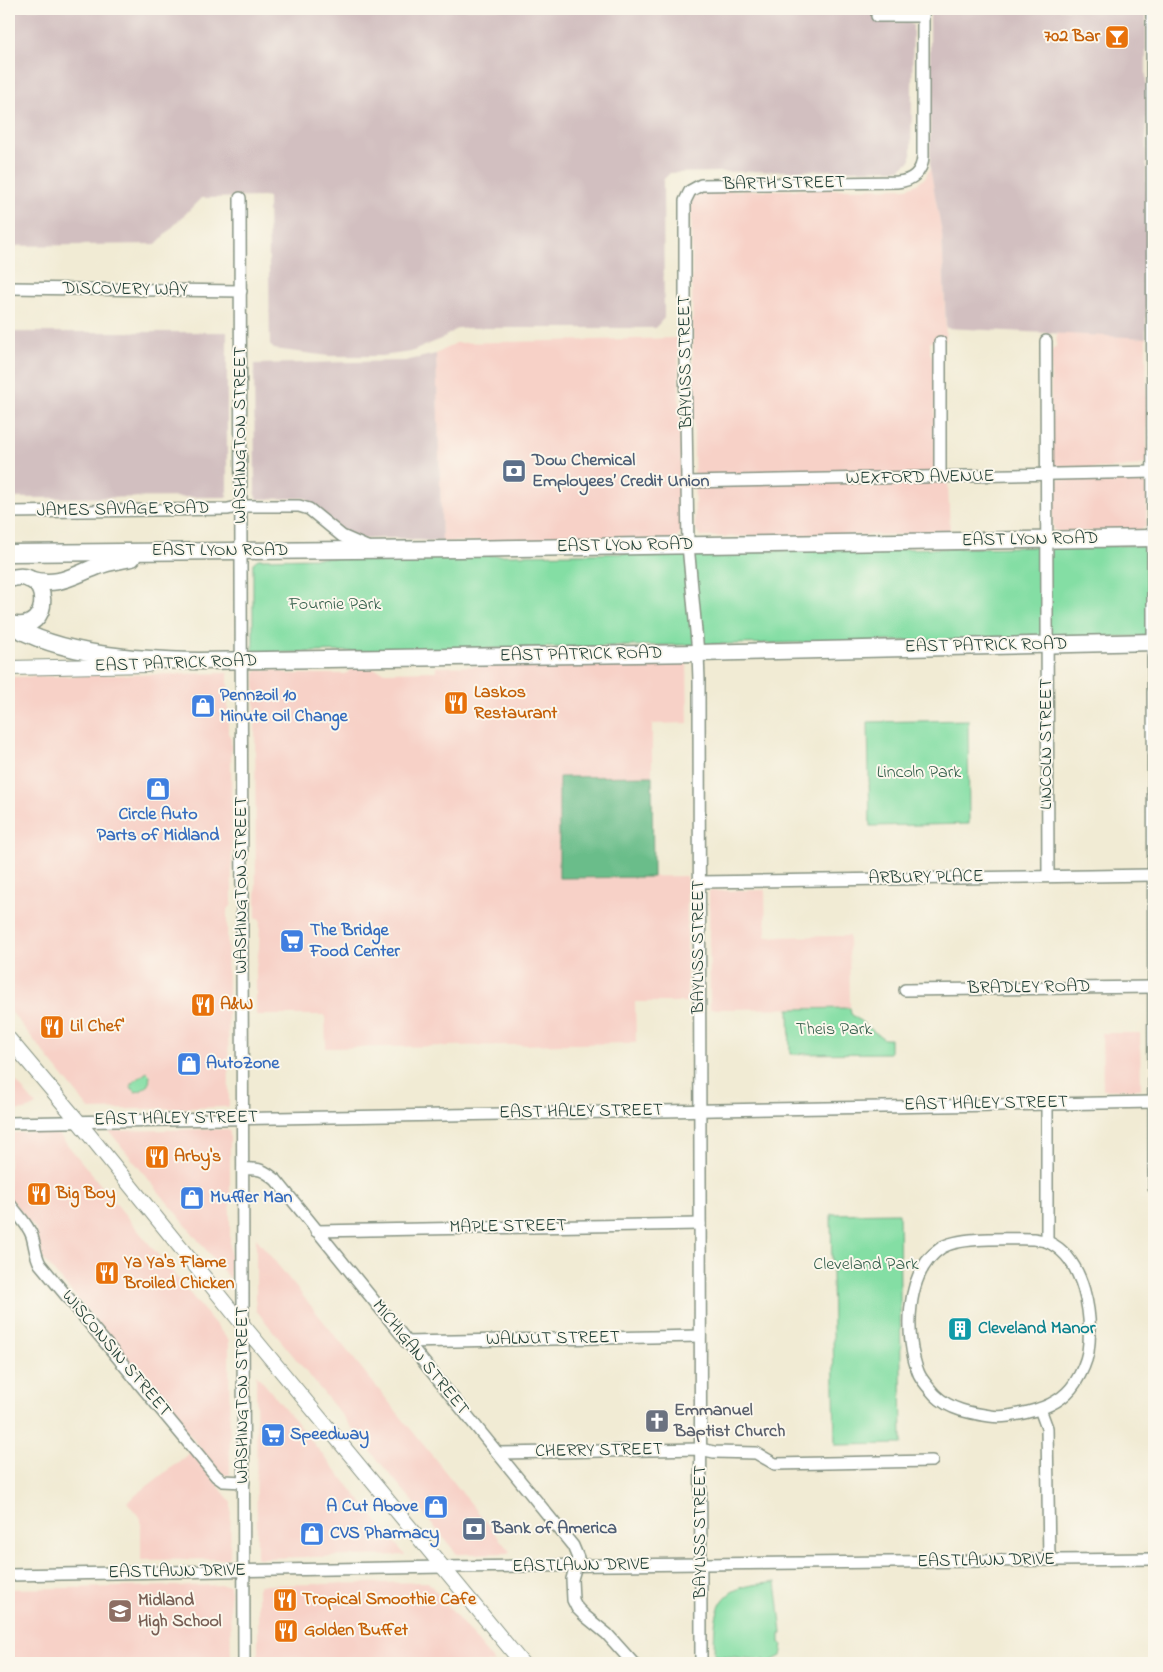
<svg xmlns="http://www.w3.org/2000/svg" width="1163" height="1672" font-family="'Indie Flower',sans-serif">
<rect width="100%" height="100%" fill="#fbf7ec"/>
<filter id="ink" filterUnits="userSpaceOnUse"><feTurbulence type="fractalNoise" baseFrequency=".02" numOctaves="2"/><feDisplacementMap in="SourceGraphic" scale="10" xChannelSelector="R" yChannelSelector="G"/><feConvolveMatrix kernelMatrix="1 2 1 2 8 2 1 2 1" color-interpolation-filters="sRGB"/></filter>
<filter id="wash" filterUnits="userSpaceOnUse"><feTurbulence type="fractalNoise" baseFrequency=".0096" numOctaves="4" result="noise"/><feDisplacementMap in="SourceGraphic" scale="20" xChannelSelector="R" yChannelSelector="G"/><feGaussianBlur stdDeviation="1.12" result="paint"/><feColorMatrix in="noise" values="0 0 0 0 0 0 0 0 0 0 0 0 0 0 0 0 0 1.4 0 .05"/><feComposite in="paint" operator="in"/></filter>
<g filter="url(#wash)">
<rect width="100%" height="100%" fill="#f1ebd4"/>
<!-- built -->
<g fill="#f7d1c7">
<polygon points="930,168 942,233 946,341 930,342 930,353 935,360 935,466 932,472 932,482 948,482 950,534 701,537 695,528 691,198 694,193 699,191 907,188 917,184 926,177"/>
<polygon points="1057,333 1146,338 1147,461 1146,464 1122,468 1055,469 1052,467 1051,462 1051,353 1052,350 1056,347"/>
<polygon points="678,338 682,528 680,533 675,539 442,542 436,354 456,343"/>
<polygon points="1117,478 1145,480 1147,485 1146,526 1141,530 1059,532 1054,530 1053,523 1052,490 1053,482 1060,479"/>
<polygon points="687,662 688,723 652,724 652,776 559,778 559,878 687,876 687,1002 635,1002 636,1043 326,1048 325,1015 256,1015 256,967 259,948 260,919 256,919 255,673 258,670 275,670 290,674 344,674 347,673 352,668 369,668 386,672 436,671 436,667"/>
<polygon points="228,673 228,733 231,738 232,901 231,906 227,910 229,1105 228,1107 90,1110 9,1009 9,677"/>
<polygon points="765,890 766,937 849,936 850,1008 710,1009 709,891"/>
<polygon points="1102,1033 1140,1033 1141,1089 1103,1090"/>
<polygon points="9,1073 29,1097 36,1105 26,1110 9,1111"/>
<polygon points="227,1129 230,1132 230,1279 109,1131"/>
<polygon points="57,1132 229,1341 230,1475 224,1475 221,1473 89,1312 42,1258 36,1230 9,1197 9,1133"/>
<polygon points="256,1238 511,1553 512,1553 457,1554 383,1466 256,1310"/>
<polygon points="256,1374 277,1399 405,1555 257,1558"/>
<polygon points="191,1452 231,1502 230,1556 227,1559 141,1560 141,1519 127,1502"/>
<polygon points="428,1582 495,1663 258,1663 258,1586 259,1585"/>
<polygon points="230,1585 231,1663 9,1663 9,1589"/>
</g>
<!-- industrial -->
<g fill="#d2bfc0">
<polygon points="9,9 877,9 878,22 908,22 913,25 911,160 900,169 670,173 663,180 664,318 655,328 458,328 443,338 411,352 382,356 329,356 274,349 270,345 268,197 201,198 156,244 9,246"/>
<polygon points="930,9 1146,9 1146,338 946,328 942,233 930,168"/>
<polygon points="9,332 227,332 227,497 9,498"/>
<polygon points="436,354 442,542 396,538 359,539 341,532 306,498 257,499 255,495 254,364 405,361"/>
</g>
<!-- green -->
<g fill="#84dea4" stroke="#528e6c">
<polygon points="1154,545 1154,636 257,653 253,651 253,563 258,559"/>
<polygon points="968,720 969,824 870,826 868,722"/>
<polygon points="850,1008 851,1014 884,1039 890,1039 890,1053 790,1054 789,1009"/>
<polygon points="147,1072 150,1075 149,1085 140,1091 135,1092 131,1087 132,1083"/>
<polygon points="899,1213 902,1444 835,1445 831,1214"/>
<path d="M 776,1582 L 782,1633 L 780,1634 L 780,1643 L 783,1646 L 781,1656 L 767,1663 L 765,1660 L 714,1655 C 715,1630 711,1597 741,1588 C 752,1584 765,1584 776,1582 Z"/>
</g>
<!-- forest -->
<polygon fill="#6bbd8a" stroke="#457d5f" points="652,776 653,877 559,878 559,777"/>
</g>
<g filter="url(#ink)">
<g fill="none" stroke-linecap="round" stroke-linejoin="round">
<defs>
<g id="minor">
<polyline points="1152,9 1154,1188"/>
<polyline points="877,16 923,16"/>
<polyline points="240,198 244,1663"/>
<polyline points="9,288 241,291"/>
<polyline points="1046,341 1048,876"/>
<polyline points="940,342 940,477"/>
<polyline points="688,482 1154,472"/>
<polyline points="9,512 228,509 241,506 299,506 309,509 342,536 367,547"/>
<polyline points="699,882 1153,875"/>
<polyline points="905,990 1153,987"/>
<polyline points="1047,1103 1047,1241"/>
<polyline points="9,1123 1154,1102"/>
<path d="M 243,1169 C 259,1168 264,1170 276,1180 L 573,1546 L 578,1558 L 572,1579 L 573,1600 L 577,1608 L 585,1616 L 607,1634 L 633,1663"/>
<path d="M 9,1203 C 17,1214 28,1224 32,1236 C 35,1246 35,1255 40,1264 L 216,1476 L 223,1481 L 244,1482"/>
<polyline points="316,1231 700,1224"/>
<path d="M 1034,1239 C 1038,1240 1044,1240 1048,1242 C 1085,1259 1093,1316 1088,1352 C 1086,1363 1080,1375 1075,1383 C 1064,1400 1046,1408 1028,1412 C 1015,1415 1003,1418 990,1416 C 970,1413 950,1410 935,1395 C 930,1389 923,1382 919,1374 C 904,1338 905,1272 941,1248 C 959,1236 1010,1239 1034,1239 Z"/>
<polyline points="406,1342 700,1336"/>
<polyline points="1040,1409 1047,1428 1049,1560"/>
<polyline points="498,1453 700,1449 714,1452 756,1453 775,1464 932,1461"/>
<polyline points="9,1575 444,1567 1154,1559"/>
<path d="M 701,1663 L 699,681 L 698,653 L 688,545 L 685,351 L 685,201 L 690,191 L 701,185 L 897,182 C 912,181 922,172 923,157 L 923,9"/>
</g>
<g id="major">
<polyline points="9,668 148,665"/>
<polyline points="9,1039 78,1121 243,1325 522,1663"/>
</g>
<g id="highway">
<polyline points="9,553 460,549 1154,538"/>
<path d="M 9,579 C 52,564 54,635 11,624"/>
<path d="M 28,579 C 59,588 73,575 101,565 C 111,562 121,560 132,558"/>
<path d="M 9,624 C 61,656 140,660 199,661 L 698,653 L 1154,642"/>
</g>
</defs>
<!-- minor casing -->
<use href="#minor" stroke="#889484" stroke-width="14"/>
<!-- major casing -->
<use href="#major" stroke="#889484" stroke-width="16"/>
<!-- highway casing -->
<use href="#highway" stroke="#889484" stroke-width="19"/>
<!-- minor -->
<use href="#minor" stroke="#fff" stroke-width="11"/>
<!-- major -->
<use href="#major" stroke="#fff" stroke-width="14"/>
<!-- highway -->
<use href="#highway" stroke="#fff" stroke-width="16"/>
</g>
</g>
<!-- icons -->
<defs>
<symbol id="bar-square" viewBox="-11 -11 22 22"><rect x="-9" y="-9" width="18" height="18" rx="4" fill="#e8710a" stroke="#fbf7ec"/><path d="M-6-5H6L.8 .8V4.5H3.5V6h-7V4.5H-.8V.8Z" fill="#fff"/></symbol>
<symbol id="bank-square" viewBox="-11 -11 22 22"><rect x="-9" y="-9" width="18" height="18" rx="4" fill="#5c6f8a" stroke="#fbf7ec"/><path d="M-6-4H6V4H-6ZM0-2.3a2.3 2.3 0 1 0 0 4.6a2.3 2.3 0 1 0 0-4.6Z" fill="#fff"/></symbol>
<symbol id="restaurant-square" viewBox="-11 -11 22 22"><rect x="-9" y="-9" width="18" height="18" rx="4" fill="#e8710a" stroke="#fbf7ec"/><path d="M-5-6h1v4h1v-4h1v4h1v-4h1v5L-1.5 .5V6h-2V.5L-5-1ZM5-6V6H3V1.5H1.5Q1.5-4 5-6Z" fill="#fff"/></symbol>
<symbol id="shop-square" viewBox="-11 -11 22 22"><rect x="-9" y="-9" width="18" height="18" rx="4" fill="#3f7fe0" stroke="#fbf7ec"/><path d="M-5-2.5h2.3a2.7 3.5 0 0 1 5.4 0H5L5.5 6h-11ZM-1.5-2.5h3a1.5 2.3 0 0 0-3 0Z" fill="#fff"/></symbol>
<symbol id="supermarket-square" viewBox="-11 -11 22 22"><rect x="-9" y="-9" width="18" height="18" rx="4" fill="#3f7fe0" stroke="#fbf7ec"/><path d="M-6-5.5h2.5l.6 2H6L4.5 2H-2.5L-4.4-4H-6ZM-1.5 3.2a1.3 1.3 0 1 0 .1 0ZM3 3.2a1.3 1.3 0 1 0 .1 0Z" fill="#fff"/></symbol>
<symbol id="building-square" viewBox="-11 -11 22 22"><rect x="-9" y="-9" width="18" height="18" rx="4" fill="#0f9aa8" stroke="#fbf7ec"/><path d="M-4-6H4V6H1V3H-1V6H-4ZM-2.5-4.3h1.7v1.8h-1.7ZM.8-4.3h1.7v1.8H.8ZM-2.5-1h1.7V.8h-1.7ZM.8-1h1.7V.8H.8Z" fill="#fff"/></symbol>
<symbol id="church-square" viewBox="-11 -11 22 22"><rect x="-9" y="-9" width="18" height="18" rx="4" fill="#6b7280" stroke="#fbf7ec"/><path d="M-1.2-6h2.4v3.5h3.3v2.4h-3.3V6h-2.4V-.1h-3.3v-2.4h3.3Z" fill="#fff"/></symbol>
<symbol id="school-square" viewBox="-11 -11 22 22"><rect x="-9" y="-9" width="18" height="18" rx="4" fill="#8d6e63" stroke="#fbf7ec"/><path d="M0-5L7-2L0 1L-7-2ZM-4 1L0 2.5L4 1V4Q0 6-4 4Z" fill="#fff"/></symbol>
</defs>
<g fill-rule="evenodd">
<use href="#bar-square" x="1103" y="23" width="28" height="28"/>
<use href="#bank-square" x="500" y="457" width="28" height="28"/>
<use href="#restaurant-square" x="442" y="689" width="28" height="28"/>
<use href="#shop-square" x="189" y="692" width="28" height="28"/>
<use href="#shop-square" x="144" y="775" width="28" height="28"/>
<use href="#supermarket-square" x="278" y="927" width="28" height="28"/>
<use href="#restaurant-square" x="189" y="991" width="28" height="28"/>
<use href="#restaurant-square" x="38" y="1013" width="28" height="28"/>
<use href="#shop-square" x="175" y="1050" width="28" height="28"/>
<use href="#restaurant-square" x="143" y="1143" width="28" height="28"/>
<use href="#restaurant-square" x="25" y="1180" width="28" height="28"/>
<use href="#shop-square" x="178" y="1184" width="28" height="28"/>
<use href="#restaurant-square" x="93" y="1259" width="28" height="28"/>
<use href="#building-square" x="946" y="1315" width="28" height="28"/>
<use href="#church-square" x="643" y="1407" width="28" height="28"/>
<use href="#supermarket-square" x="259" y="1421" width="28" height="28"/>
<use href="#shop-square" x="422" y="1493" width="28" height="28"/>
<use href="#bank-square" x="460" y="1515" width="28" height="28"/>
<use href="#shop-square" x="298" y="1520" width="28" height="28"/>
<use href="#restaurant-square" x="271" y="1586" width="28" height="28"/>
<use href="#school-square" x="106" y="1597" width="28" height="28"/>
<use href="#restaurant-square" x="272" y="1617" width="28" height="28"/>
</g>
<g text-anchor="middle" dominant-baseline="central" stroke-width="4" stroke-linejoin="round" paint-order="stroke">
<!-- food labels -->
<g font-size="18" font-weight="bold" fill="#c56008" stroke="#fbf7ec" text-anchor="start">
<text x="1100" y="37" text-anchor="end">702 Bar</text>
<text x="474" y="693">Laskos<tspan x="474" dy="21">Restaurant</tspan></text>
<text x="220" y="1005">A&amp;W</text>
<text x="70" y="1027">Lil Chef'</text>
<text x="174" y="1157">Arby's</text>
<text x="56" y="1194">Big Boy</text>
<text x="124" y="1263">Ya Ya's Flame<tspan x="124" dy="21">Broiled Chicken</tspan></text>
<text x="302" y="1600">Tropical Smoothie Cafe</text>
<text x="304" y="1631">Golden Buffet</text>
</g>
<!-- street labels -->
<g font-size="18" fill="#1f3d34" stroke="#fbf7ec">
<text transform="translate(784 184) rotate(-1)">BARTH STREET</text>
<text transform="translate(125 290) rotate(1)">DISCOVERY WAY</text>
<text transform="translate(686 362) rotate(-91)">BAYLISS STREET</text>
<text transform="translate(241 435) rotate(-90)">WASHINGTON STREET</text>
<text transform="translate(920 478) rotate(-1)">WEXFORD AVENUE</text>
<text transform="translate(123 510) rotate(-1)">JAMES SAVAGE ROAD</text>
<text transform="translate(1030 540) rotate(-1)">EAST LYON ROAD</text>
<text transform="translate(625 546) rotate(-1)">EAST LYON ROAD</text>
<text x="220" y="551">EAST LYON ROAD</text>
<text transform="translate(986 646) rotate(-1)">EAST PATRICK ROAD</text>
<text transform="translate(581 655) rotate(-1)">EAST PATRICK ROAD</text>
<text transform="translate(176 664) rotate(-2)">EAST PATRICK ROAD</text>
<text transform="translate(1047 744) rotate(-90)">LINCOLN STREET</text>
<text transform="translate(926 878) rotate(-1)">ARBURY PLACE</text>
<text transform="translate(242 885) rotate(-90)">WASHINGTON STREET</text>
<text transform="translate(699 947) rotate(-90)">BAYLISS STREET</text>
<text transform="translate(1029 988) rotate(-1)">BRADLEY ROAD</text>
<text transform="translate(986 1104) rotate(-1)">EAST HALEY STREET</text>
<text transform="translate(581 1112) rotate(-1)">EAST HALEY STREET</text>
<text transform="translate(176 1119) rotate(-1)">EAST HALEY STREET</text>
<text transform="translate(508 1227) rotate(-1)">MAPLE STREET</text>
<text transform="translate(553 1339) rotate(-1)">WALNUT STREET</text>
<text transform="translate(116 1354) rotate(50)">WISCONSIN STREET</text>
<text transform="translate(420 1358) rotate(51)">MICHIGAN STREET</text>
<text transform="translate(243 1395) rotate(-90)">WASHINGTON STREET</text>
<text transform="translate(599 1451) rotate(-1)">CHERRY STREET</text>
<text transform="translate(701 1532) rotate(-90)">BAYLISS STREET</text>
<text transform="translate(986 1561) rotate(-1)">EASTLAWN DRIVE</text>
<text transform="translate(581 1566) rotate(-1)">EASTLAWN DRIVE</text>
<text transform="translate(177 1572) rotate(-1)">EASTLAWN DRIVE</text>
</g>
<!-- service labels -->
<g font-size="18" font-weight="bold" fill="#4e5e75" stroke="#fbf7ec" text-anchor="start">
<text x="532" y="461">Dow Chemical<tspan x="532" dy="21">Employees’ Credit Union</tspan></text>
<text x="492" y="1529">Bank of America</text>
</g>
<!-- park labels -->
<g font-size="18" fill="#335d4a" stroke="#fbf7ec">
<text x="335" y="605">Fournie Park</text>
<text x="919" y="773">Lincoln Park</text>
<text x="834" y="1030">Theis Park</text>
<text x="866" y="1265">Cleveland Park</text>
</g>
<!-- shop labels -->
<g font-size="18" font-weight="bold" fill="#366cbe" stroke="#fbf7ec" text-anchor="start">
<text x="220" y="696">Pennzoil 10<tspan x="220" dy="21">Minute Oil Change</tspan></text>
<text x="158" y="815" text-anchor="middle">Circle Auto<tspan x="158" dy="21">Parts of Midland</tspan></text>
<text x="310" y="931">The Bridge<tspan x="310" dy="21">Food Center</tspan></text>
<text x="206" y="1064">AutoZone</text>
<text x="210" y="1198">Muffler Man</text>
<text x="290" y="1435">Speedway</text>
<text x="418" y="1507" text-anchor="end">A Cut Above</text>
<text x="330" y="1534">CVS Pharmacy</text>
</g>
<!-- culture labels -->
<g font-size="18" font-weight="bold" fill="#0d838f" stroke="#fbf7ec" text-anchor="start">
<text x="978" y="1329">Cleveland Manor</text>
</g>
<!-- worship labels -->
<g font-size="18" font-weight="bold" fill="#5b616d" stroke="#fbf7ec" text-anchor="start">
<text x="674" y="1411">Emmanuel<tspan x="674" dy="21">Baptist Church</tspan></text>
</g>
<!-- education labels -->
<g font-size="18" font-weight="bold" fill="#785e54" stroke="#fbf7ec" text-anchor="start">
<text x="138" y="1601">Midland<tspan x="138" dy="21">High School</tspan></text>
</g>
</g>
<!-- margin -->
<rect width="1163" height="1672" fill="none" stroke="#fbf7ec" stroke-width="30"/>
</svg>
